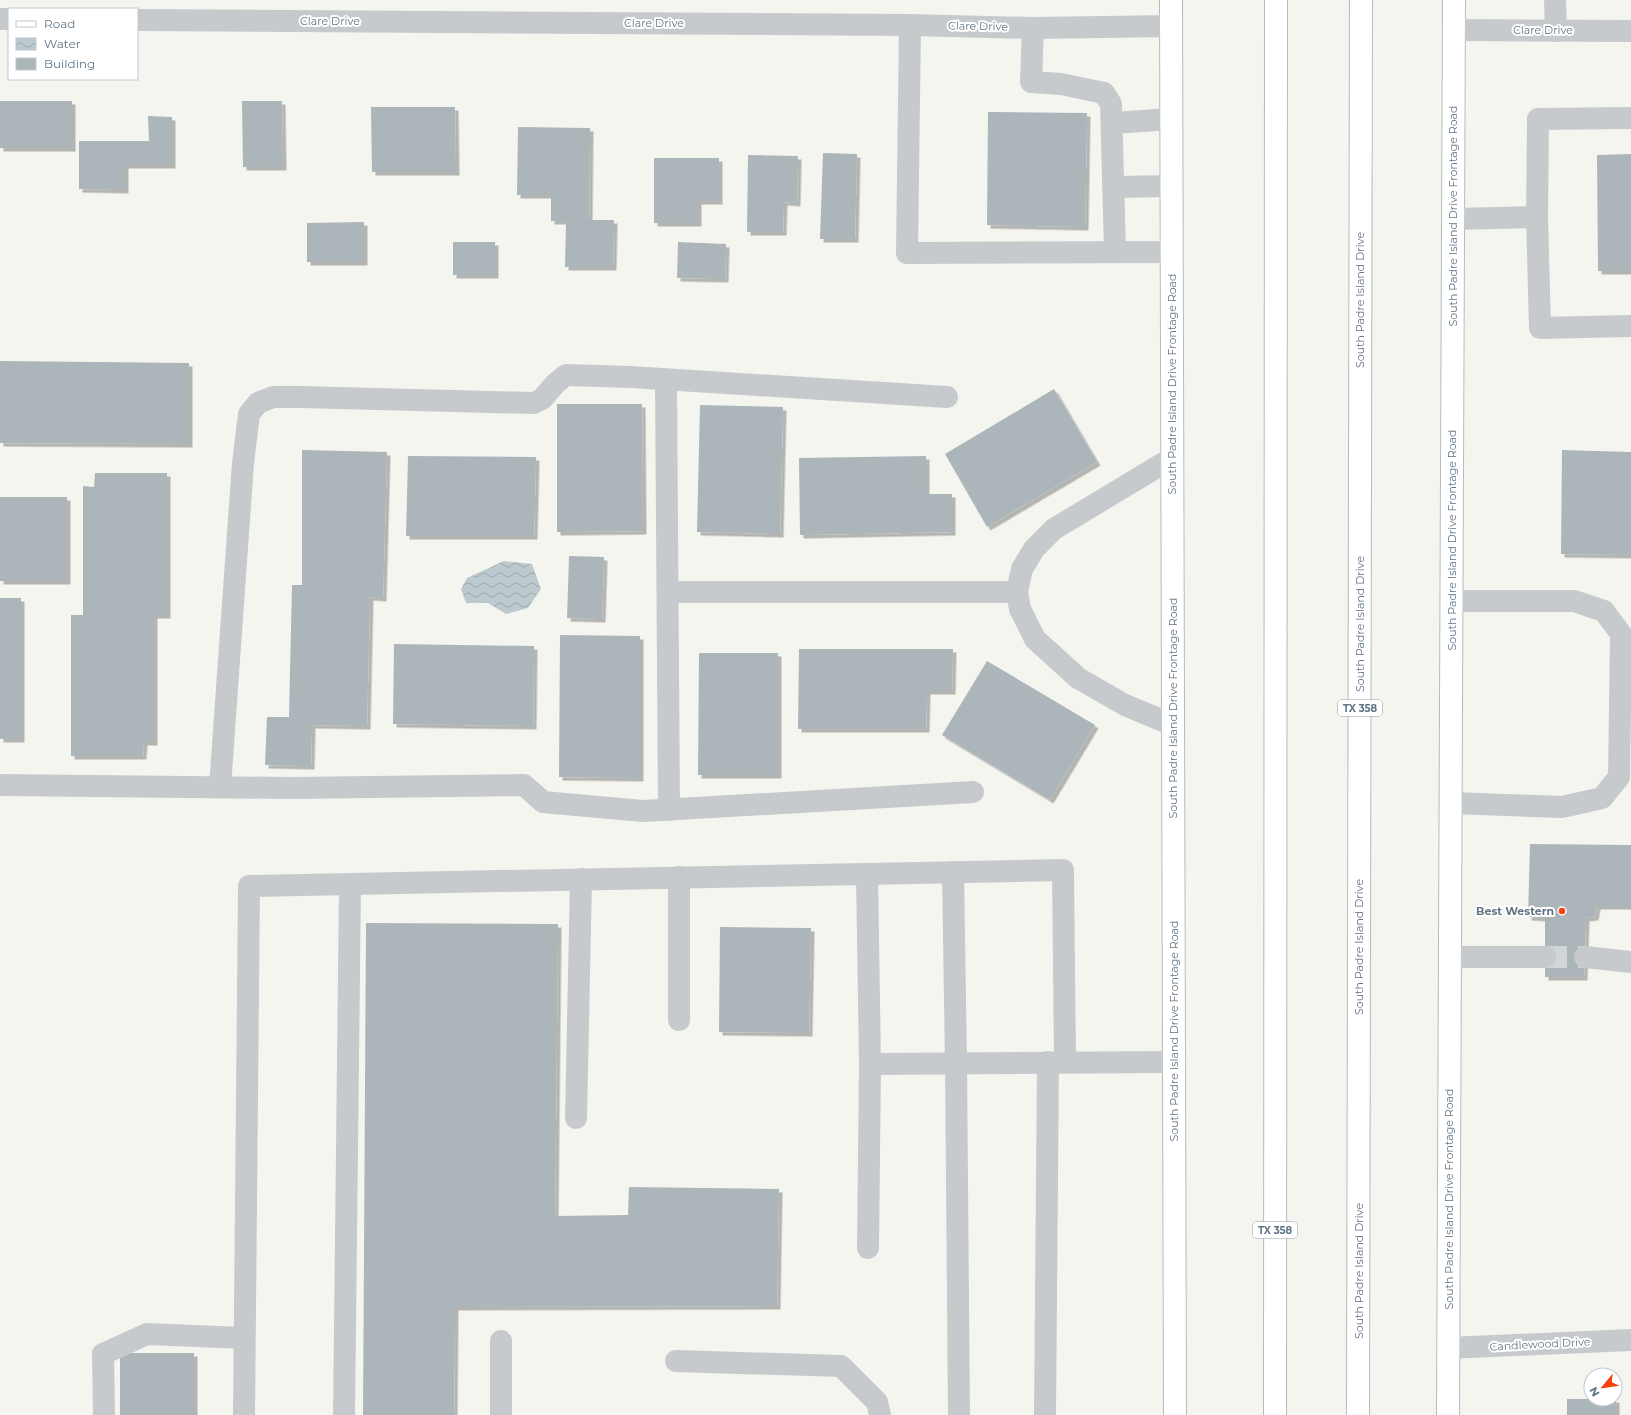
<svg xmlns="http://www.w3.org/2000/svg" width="1631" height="1415" font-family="Montserrat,sans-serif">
<defs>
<pattern id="water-waves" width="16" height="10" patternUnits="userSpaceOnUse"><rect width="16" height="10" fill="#bcc9ce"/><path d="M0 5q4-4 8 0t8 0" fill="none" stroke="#9ca8ad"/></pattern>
<filter id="shadow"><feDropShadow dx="3.5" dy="3.5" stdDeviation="0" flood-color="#0004"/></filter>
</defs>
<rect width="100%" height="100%" fill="#f5f5f0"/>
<!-- water -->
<polygon fill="url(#water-waves)" points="504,561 532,564 541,589 528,608 506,614 488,603 466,603 461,589 467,578"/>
<!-- building -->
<g fill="#acb5ba" filter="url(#shadow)">
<rect x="0" y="101" width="72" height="47"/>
<polygon points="242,101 282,101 283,167 243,167"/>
<polygon points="371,107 455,107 456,172 372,172"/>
<polygon points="988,112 1087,113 1085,227 987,225"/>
<polygon points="148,116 172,117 172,165 125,165 125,190 79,189 79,141 149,141"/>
<polygon points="518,127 590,128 589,220 614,220 613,267 565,267 566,221 551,221 551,195 517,195"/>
<polygon points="823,153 857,154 855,239 820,239"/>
<polygon points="1631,154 1631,271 1598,271 1597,155"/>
<polygon points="748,155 798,156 797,203 784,202 783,232 747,232"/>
<polygon points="654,158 719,158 719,201 698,201 698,223 654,223"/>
<polygon points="364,222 364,262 307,262 307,223"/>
<rect x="453" y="242" width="42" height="33"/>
<polygon points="678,242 726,244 725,279 677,278"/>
<polygon points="0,361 189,363 189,444 0,443"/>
<polygon points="1054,389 1097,462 987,527 945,454"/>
<polygon points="557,404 642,404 643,531 557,532"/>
<polygon points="700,405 783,407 780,534 697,532"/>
<polygon points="302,450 387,452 383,598 370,597 367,726 312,725 311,766 265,765 267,717 289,717 292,585 302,585"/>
<polygon points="1562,450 1631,452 1631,555 1561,554"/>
<polygon points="408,456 536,457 534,536 406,536"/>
<polygon points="926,456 926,494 952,494 952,532 800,535 799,458"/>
<polygon points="95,473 167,473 167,615 154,615 154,742 144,742 143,756 71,756 71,615 83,615 83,486 94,487"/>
<rect x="0" y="497" width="67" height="84"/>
<polygon points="569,556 604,557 602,619 567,618"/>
<rect x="0" y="598" width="21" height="141"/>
<polygon points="560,635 640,636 640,778 559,777"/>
<polygon points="394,644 534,646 533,726 393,724"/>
<polygon points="799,649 953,649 952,691 927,691 926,729 798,729"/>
<polygon points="699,653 778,653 778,775 698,775"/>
<polygon points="987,661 1095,725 1050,800 942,735"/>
<polygon points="1530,844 1631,845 1631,906 1597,906 1595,917 1586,918 1584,977 1545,977 1545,918 1528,917"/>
<polygon points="366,923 558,924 555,1216 628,1215 629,1187 779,1189 777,1306 455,1307 454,1415 363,1415"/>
<polygon points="720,927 811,928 809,1033 719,1032"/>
<rect x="120" y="1353" width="74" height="62"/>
<rect x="1567" y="1399" width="49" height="16"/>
</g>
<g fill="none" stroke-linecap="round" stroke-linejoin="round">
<!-- minor-tunnel -->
<polyline stroke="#d0d5d5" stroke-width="22" stroke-dasharray="22 11" stroke-linecap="butt" points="1545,957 1585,957"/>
<defs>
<g id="major">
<polyline points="1171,0 1175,1415"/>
<polyline points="1448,1415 1454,0"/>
</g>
<g id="highway">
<polyline points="1275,1415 1276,0"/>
<polyline points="1358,1415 1361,0"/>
</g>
</defs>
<!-- major casing -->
<use href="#major" stroke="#b7bbbf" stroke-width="24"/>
<!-- highway casing -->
<use href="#highway" stroke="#b6babd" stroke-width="24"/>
<!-- minor -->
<g stroke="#c7cacd" stroke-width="22">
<polyline points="1555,0 1556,31"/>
<polyline points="0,19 9,19"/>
<polyline points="137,20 910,25 1033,28 1171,26"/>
<polyline points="910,25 907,253 1171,252"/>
<polyline points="1033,28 1031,82 1061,84 1104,93 1111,104 1115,252"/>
<polyline points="1454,30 1631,31"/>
<polyline points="1112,123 1171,119"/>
<polyline points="1114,187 1171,186"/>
<polyline points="1537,217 1538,119 1631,118"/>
<polyline points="1453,219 1537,217 1540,328 1631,326"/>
<polyline points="666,380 669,810"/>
<polyline points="1172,458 1054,529 1034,549 1022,569 1017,592 1020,609 1035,639 1078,678 1125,705 1173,725"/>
<polyline points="668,592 1017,592"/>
<polyline points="0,785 291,788 524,785 543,802 643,811 973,792"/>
<polyline points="220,787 243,463 249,414 258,403 273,397 300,397 534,403 542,399 556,383 566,375 631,377 947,397"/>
<polyline points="1451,803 1562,807 1602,798 1619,777 1621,634 1604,611 1574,601 1452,601"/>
<polyline points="953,872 956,1064 959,1415"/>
<polyline points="867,874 870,1064"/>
<polyline points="1450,957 1545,957"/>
<polyline points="1585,957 1631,962"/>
<polyline points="679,1020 679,877"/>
<polyline points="576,1118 581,879"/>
<polyline points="868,1248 870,1064 1175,1062"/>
<polyline points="1448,1348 1631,1340"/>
<polyline points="676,1361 841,1366 877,1402 880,1415"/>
<polyline points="104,1415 103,1354 147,1334 244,1338"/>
<polyline points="244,1415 249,886 1063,870 1065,1062"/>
<polyline points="344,1415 350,884"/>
<polyline points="501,1415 501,1341"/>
<polyline points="1045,1415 1048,1062"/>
</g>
<!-- major -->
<use href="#major" stroke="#fff" stroke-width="22"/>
<!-- highway -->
<use href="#highway" stroke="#fff" stroke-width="22"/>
</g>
<!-- markers -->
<circle fill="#f54210" stroke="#fff" stroke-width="1.5" cx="1562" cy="911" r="4"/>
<g text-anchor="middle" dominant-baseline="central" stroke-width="4" stroke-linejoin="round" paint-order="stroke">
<!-- shield labels -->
<g fill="#fff" stroke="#909eaa" stroke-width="1">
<rect x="1338" y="700" width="44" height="16" rx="3"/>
<rect x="1253" y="1222" width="44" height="16" rx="3"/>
</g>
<g font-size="10" font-weight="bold" fill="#617585">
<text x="1360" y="708">TX 358</text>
<text x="1275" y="1230">TX 358</text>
</g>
<!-- street labels -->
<g font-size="11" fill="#617585" stroke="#fff">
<text x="330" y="21">Clare Drive</text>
<text x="654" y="23">Clare Drive</text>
<text transform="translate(978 26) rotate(1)">Clare Drive</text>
<text x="1543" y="30">Clare Drive</text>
<text transform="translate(1453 216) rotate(-90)">South Padre Island Drive Frontage Road</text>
<text transform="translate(1360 300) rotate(-90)">South Padre Island Drive</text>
<text transform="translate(1172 384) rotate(-90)">South Padre Island Drive Frontage Road</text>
<text transform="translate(1452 540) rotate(-90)">South Padre Island Drive Frontage Road</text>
<text transform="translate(1360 624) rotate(-90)">South Padre Island Drive</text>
<text transform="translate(1173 708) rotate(-90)">South Padre Island Drive Frontage Road</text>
<text transform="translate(1359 947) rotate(-90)">South Padre Island Drive</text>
<text transform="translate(1174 1031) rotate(-90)">South Padre Island Drive Frontage Road</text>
<text transform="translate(1449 1199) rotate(-90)">South Padre Island Drive Frontage Road</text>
<text transform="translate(1359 1271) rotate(-90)">South Padre Island Drive</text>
<text transform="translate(1540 1344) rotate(-3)">Candlewood Drive</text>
</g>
<!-- poi labels -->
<g font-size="11" font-weight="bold" fill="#617585" stroke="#fff" text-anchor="end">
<text x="1554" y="911">Best Western</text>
</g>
</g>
<!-- legend -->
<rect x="8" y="8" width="130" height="72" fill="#ffffff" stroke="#c0c8ce"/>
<rect x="16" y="21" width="20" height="6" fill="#ffffff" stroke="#c0c8ce"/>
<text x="44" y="28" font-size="12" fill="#617585">Road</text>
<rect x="16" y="38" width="20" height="12" fill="url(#water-waves)" stroke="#c0c8ce"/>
<text x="44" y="48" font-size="12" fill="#617585">Water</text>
<rect x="16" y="58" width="20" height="12" fill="#acb5ba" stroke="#c0c8ce"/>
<text x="44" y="68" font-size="12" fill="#617585">Building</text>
<!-- north arrow -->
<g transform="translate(1603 1387) rotate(241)"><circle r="19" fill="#ffffff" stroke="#c0c8ce"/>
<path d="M0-3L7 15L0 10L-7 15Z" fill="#f54210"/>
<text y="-6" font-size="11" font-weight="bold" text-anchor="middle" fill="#617585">N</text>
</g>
</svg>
